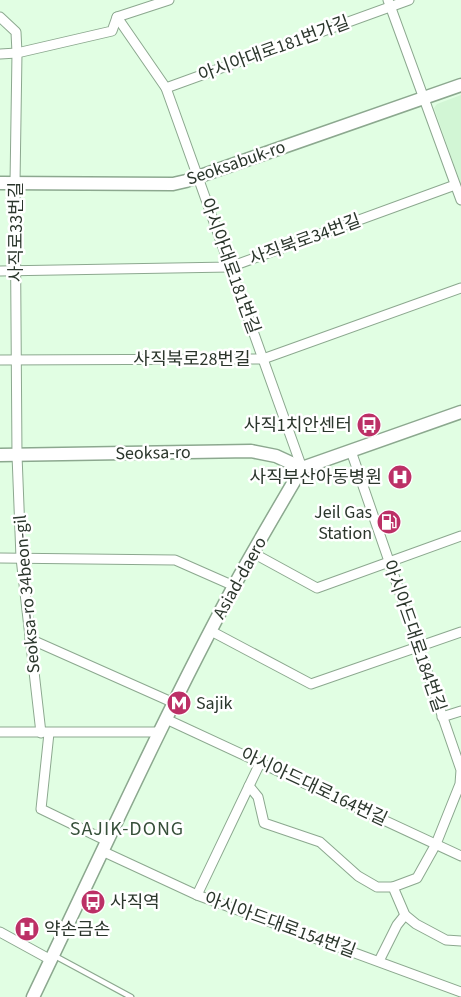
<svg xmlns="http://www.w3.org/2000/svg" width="461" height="997" font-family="'Source Sans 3','Noto Sans KR',sans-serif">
<rect width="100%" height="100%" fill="#e1fee3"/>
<!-- built -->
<polygon fill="#d2f6d5" points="461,95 461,185 434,108 437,104"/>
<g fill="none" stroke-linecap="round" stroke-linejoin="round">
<defs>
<polyline id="lane" points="55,956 131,997"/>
<g id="street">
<polyline points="388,0 461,200"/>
<polyline points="0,17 16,32 17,53 15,183 17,455 21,558 41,733"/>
<polyline points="117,17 166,88 302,468"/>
<polyline points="0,54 17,53 112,31 117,17 169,0"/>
<polyline points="166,88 409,0"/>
<polyline points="0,271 230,267 455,185"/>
<polyline points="0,360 263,359 461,288"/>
<polyline points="351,451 461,770 460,784 436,844 417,878 393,887"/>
<polyline points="253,553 317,588 461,536"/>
<polyline points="0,558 175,560 234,586"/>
<polyline points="211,631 311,684 461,632"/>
<polyline points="30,639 174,703"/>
<polyline points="442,717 461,711"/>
<polyline points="166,719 461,856"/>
<polyline points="0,732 159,732"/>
<polyline points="49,733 41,809 107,841"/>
<polyline points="249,786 258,797 264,823 320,842 358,876 377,887 393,887 405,915 416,924 446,940 461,941"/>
<polyline points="102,851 197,895 461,992"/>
<polyline points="197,895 260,763"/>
<polyline points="0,932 51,960"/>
<polyline points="379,961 397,925 405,915"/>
</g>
<g id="secondary">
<polyline points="0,183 173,184 186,181 461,85"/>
<polyline points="0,455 251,451 276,456 302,468"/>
<path d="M 33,997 C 99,860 162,720 234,586 C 256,546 279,507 302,468 L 461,412"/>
</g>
</defs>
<!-- lane casing -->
<use href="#lane" stroke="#8ca88f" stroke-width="7"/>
<!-- street casing -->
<use href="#street" stroke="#8ca88f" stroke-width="11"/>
<!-- secondary casing -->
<use href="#secondary" stroke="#8ca88f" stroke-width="15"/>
<!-- lane -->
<use href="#lane" stroke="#fff" stroke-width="4.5"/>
<!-- street -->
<use href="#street" stroke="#fff" stroke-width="9"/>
<!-- secondary -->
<use href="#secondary" stroke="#fff" stroke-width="12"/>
</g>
<!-- icons -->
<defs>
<symbol id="bus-disc" viewBox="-11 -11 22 22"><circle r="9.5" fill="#bc3066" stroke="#fff"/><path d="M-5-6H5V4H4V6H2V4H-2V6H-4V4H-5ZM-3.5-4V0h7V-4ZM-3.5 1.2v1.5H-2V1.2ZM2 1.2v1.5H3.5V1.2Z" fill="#fff"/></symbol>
<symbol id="hospital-disc" viewBox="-11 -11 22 22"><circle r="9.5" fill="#bc3066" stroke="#fff"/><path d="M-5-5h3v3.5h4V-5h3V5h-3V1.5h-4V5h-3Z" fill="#fff"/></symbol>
<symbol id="fuel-disc" viewBox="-11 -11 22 22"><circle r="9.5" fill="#bc3066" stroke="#fff"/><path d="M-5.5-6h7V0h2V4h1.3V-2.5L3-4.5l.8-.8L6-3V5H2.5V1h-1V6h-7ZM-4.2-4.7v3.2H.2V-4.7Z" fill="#fff"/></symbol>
<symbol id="metro-disc" viewBox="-11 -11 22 22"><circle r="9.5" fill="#bc3066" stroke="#fff"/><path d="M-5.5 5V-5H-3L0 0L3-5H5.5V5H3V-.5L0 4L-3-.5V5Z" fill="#fff"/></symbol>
</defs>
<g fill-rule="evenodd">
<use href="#bus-disc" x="355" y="411" width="28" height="28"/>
<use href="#hospital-disc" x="386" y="463" width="28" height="28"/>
<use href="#fuel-disc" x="375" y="508" width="28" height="28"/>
<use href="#metro-disc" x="165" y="689" width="28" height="28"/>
<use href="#bus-disc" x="79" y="888" width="28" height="28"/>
<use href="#hospital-disc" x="13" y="915" width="28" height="28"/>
</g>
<g text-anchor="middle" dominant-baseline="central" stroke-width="5" stroke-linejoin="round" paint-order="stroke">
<!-- street labels -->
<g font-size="18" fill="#2b362c" stroke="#fff">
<text transform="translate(274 49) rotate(-20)">아시아대로181번가길</text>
<text transform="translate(236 163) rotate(-19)">Seoksabuk-ro</text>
<text transform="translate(16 232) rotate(-90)">사직로33번길</text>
<text transform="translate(305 240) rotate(-20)">사직북로34번길</text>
<text transform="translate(230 266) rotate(70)">아시아대로181번길</text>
<text x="192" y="359">사직북로28번길</text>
<text transform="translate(153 453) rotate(-1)">Seoksa-ro</text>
<text transform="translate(240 578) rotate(-61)">Asiad-daero</text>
<text transform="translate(27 594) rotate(-95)">Seoksa-ro 34beon-gil</text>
<text transform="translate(414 636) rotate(71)">아시아드대로184번길</text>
<text transform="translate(314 787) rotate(25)">아시아드대로164번길</text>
<text transform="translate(280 925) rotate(20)">아시아드대로154번길</text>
</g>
<!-- poi labels -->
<g font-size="18" fill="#2b362c" stroke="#fff" text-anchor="end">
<text x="352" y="425">사직1치안센터</text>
<text x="382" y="477">사직부산아동병원</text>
<text x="372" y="512">Jeil Gas<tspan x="372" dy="21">Station</tspan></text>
<text x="196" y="703" text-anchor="start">Sajik</text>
<text x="110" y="902" text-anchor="start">사직역</text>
<text x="44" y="929" text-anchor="start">약손금손</text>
</g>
<!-- quarter labels -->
<g font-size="20" letter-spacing="1" fill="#37503a" stroke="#fff">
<text x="127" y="829">SAJIK-DONG</text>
</g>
</g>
</svg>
